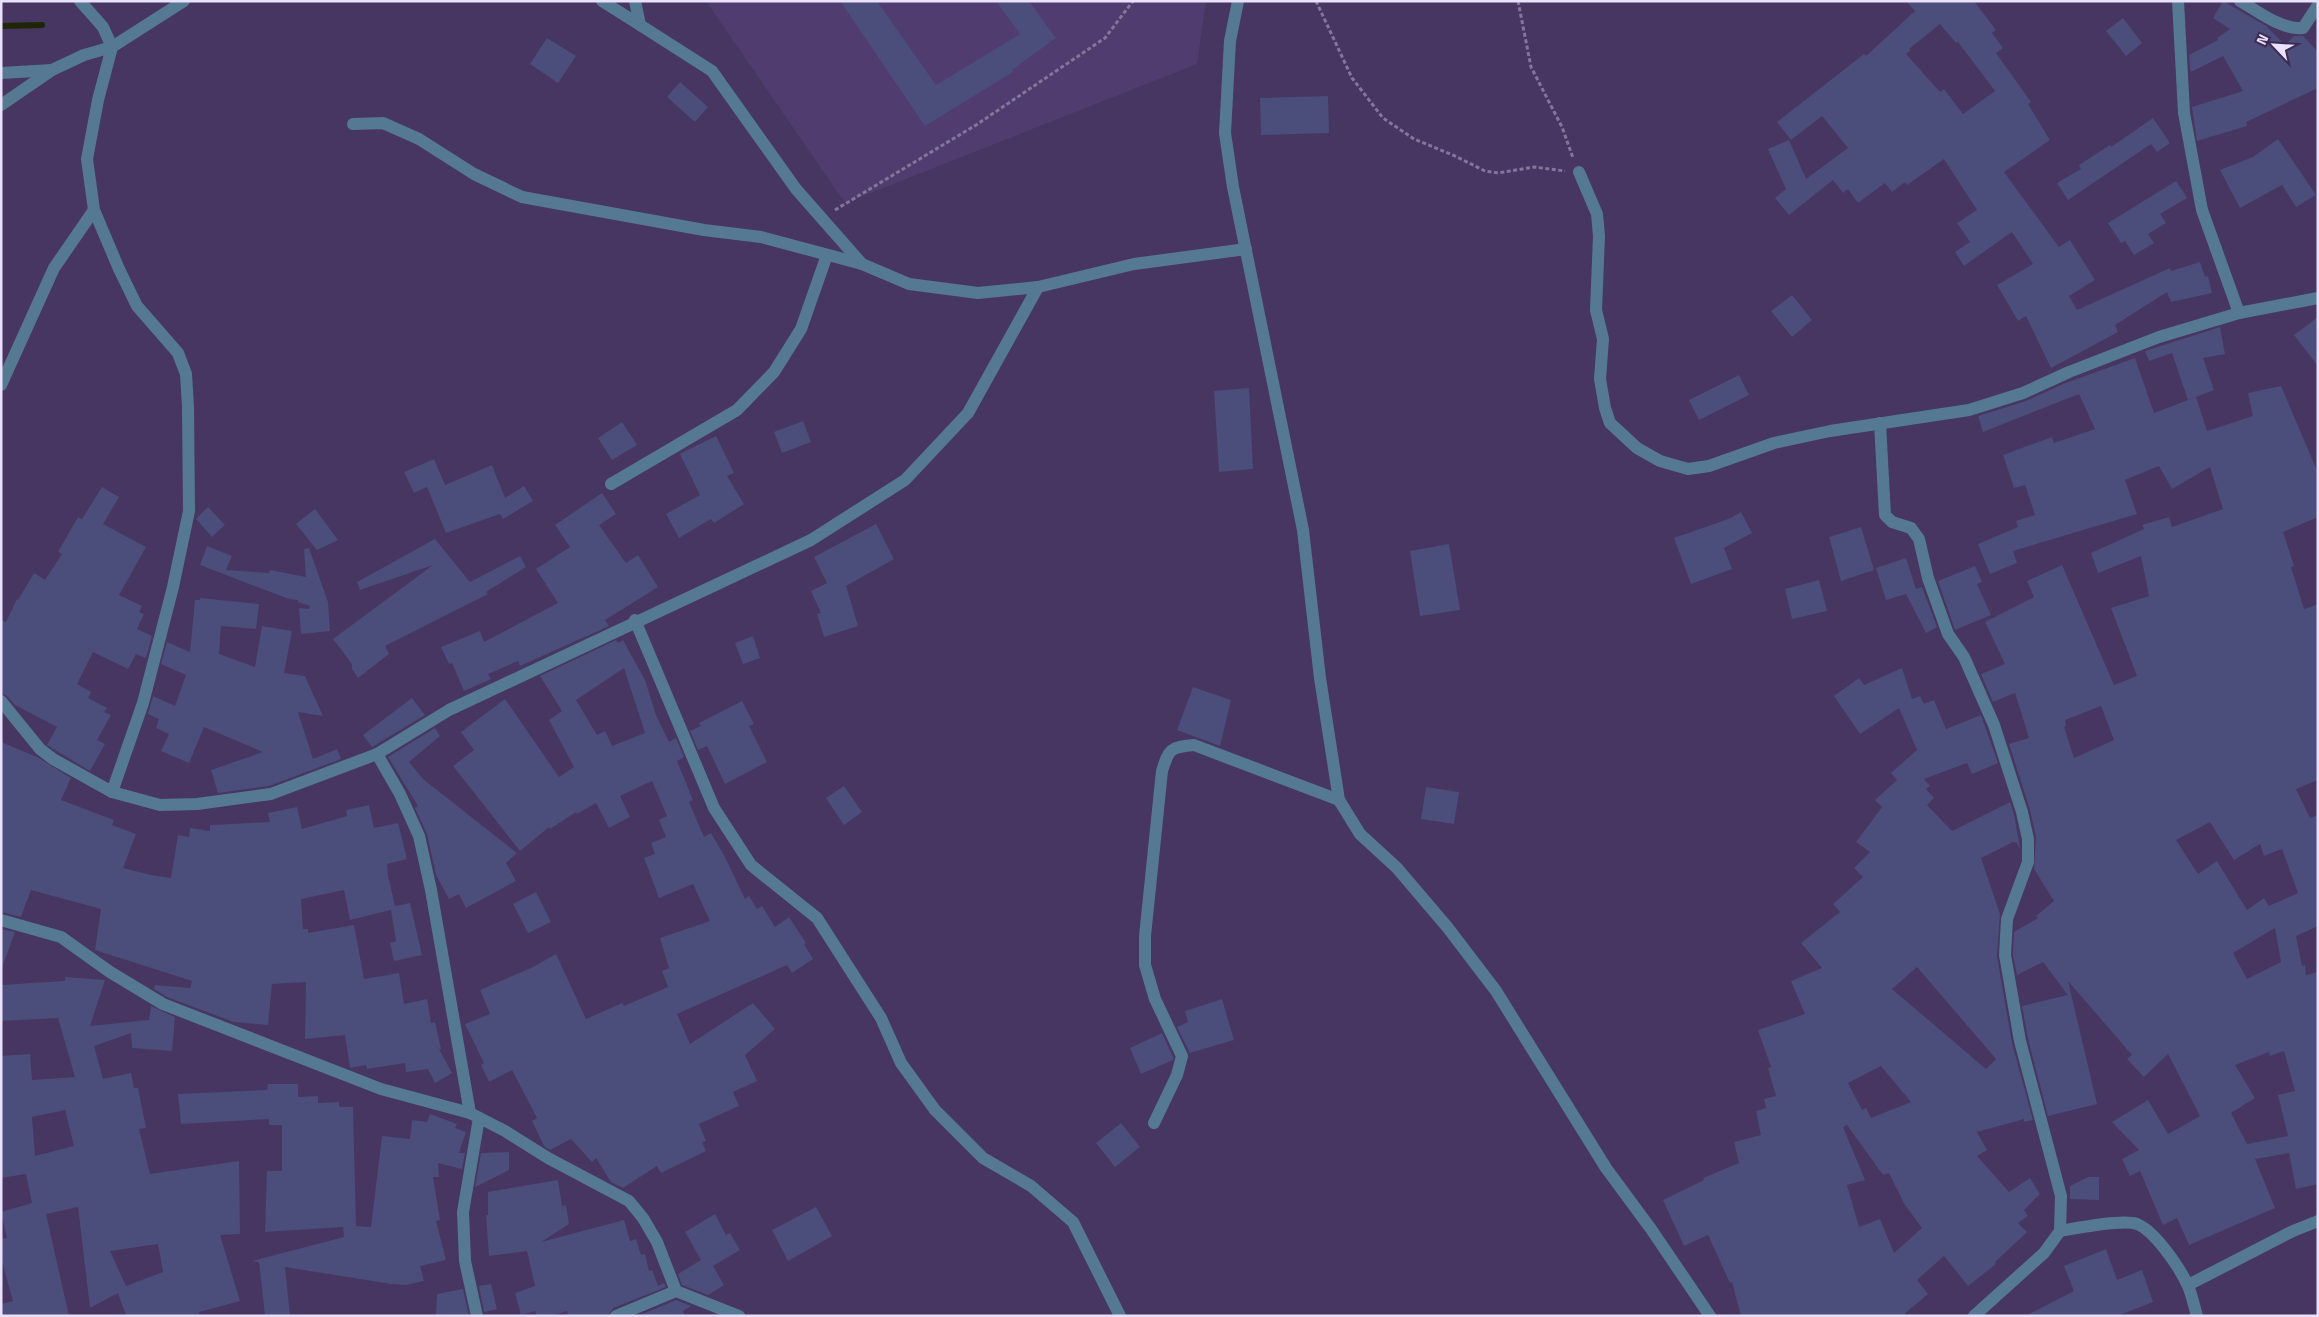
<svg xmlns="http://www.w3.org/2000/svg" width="2319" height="1317" font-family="'Titillium Web',sans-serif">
<rect width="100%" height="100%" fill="#473661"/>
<!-- built -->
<polygon fill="#503c6e" points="706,1 1206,1 1197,64 845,203"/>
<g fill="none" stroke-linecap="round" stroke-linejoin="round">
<!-- stream -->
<polyline stroke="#1e2606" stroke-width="6" points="1,26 42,25"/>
</g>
<!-- building -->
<g fill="#4b4d7a" fill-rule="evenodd">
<polygon points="840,1 877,1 936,85 1020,34 996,1 1029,1 1056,38 1012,70 1013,72 925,126"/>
<path d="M 1906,1 L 1974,1 L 1996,30 L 1992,33 L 2003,48 L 1996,53 L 2031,102 L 2028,104 L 2050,140 L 2004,172 L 2059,247 L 2070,240 L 2095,280 L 2069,296 L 2077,310 L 2170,268 L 2171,271 L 2200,262 L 2205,277 L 2208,276 L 2212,293 L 2171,302 L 2167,292 L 2115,325 L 2118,332 L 2051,368 L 2026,316 L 2018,321 L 1997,285 L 2033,264 L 2012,232 L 1964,266 L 1955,252 L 1970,242 L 1957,223 L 1977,210 L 1944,159 L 1907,185 L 1905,182 L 1892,192 L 1885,183 L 1858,203 L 1848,189 L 1843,193 L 1833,180 L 1789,215 L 1775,198 L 1786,189 L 1768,149 L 1789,140 L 1806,179 L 1848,148 L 1822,116 L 1791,140 L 1777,122 L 1864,54 L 1866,56 L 1915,11 ZM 1940,24 L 1956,43 L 1958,42 L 1995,91 L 1963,114 L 1944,89 L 1940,92 L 1906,54 L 1911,50 L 1909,49 Z"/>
<polygon points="2223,1 2266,26 2285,45 2294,36 2303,36 2318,52 2318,88 2246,122 2247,126 2197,141 2192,107 2243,91 2223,56 2191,72 2190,69 2189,55 2218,40 2217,38 2230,29 2213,18"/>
<polygon points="2123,18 2142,43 2126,56 2106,31"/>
<polygon points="547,38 576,56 558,83 530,64"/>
<polygon points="680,82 708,107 695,122 667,97"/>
<polygon points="1328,96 1329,133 1261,135 1260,98"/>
<polygon points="2153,118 2170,143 2157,152 2151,144 2068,200 2057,183 2081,169 2079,165 2110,145 2111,147"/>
<polygon points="2278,139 2316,195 2296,207 2282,185 2240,208 2220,170 2253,157"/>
<polygon points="2176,181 2187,198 2160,214 2166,223 2148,234 2154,243 2134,255 2125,241 2121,243 2108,223"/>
<polygon points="1792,295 1812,320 1792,337 1771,311"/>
<polygon points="2318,317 2318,366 2294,335"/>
<polygon points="2220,327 2225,354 2203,358 2214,390 2188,400 2172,353 2149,361 2145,351"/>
<path d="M 2135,358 L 2154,413 L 2196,397 L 2207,431 L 2253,416 L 2248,393 L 2281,386 L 2318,473 L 2318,517 L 2283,532 L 2294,566 L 2291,567 L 2304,609 L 2318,604 L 2318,780 L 2296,789 L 2310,818 L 2318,815 L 2318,926 L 2296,936 L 2302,966 L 2305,965 L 2306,975 L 2318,972 L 2318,1184 L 2296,1189 L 2289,1153 L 2255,1159 L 2275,1208 L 2189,1245 L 2177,1218 L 2163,1225 L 2140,1171 L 2130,1176 L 2122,1159 L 2139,1150 L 2112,1122 L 2148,1100 L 2168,1134 L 2200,1116 L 2168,1054 L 2144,1077 L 2127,1059 L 2132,1055 L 2068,981 L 2097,1104 L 2048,1116 L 2028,1039 L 2022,1006 L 2068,995 L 2043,962 L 2017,975 L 2013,955 L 2014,932 L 2038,918 L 2036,916 L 2054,901 L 2034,869 L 2036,837 L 2030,810 L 2009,744 L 2029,738 L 2015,693 L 1993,702 L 1981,674 L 2005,664 L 1985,622 L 2034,597 L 2027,581 L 2062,565 L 2114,685 L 2137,676 L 2111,608 L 2149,596 L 2141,556 L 2098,573 L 2091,553 L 2144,529 L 2142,525 L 2169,517 L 2172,527 L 2223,509 L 2210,467 L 2172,489 L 2159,466 L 2125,480 L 2137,514 L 2013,551 L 2017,563 L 1990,574 L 1978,544 L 2018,527 L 2016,521 L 2035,515 L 2025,485 L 2014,488 L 2003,455 L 2052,437 L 2054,443 L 2095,429 L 2079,394 L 1983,432 L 1978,416 L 2026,401 L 2063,384 ZM 2101,706 L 2114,740 L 2074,758 L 2064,727 L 2066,726 L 2065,720 ZM 2210,822 L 2234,860 L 2260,844 L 2264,856 L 2282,849 L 2298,893 L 2269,906 L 2264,898 L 2247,910 L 2217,861 L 2198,874 L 2176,840 ZM 2275,928 L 2281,962 L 2247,979 L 2233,953 ZM 2284,1051 L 2295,1091 L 2278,1095 L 2288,1136 L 2247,1144 L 2231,1113 L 2255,1098 L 2235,1065 L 2269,1052 L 2270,1056 Z"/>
<polygon points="1739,375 1749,395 1699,420 1689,400"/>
<polygon points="1249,388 1253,469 1219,472 1214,391"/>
<polygon points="803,421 811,442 782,453 774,432"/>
<polygon points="622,422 637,445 612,460 598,438"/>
<polygon points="716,436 734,473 727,476 744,504 714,523 711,519 679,538 666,514 700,495 680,454"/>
<polygon points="434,459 445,485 492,465 505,498 524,486 533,501 503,519 500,514 446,533 427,487 414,493 404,472"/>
<polygon points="102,487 119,497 103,524 146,547 119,595 142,606 139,612 144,614 137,629 152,636 146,658 136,654 128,669 93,652 77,684 91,692 88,698 107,708 104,712 111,715 97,740 105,744 90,771 47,745 57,727 15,705 7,696 1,693 1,620 6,622 17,599 18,600 34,573 45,580 62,554 58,552 78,517 82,519"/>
<polygon points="602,493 616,514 599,525 626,563 638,555 658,587 605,620 609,626 520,666 518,661 488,674 491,679 464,691 452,663 449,664 441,647 480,631 484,642 558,603 536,569 570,547 555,525"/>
<polygon points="208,507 225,525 212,537 196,519"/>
<polygon points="315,509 338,540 317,550 296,524"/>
<polygon points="1741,512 1752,533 1724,548 1732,569 1691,584 1674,538 1731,518"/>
<polygon points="876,524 894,559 846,586 858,626 824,637 817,614 821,613 811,591 827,583 814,557"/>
<polygon points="1861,527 1874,570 1841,581 1829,537"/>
<polygon points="435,539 470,582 520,556 526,567 486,592 488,594 385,646 389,654 358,678 352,669 352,664 333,639 433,565 360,590 357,582"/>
<polygon points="1449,544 1460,610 1420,616 1410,551"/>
<polygon points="207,546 232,556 226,570 269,573 270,570 306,577 304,549 309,548 328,602 330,631 301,634 299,608 309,609 310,606 298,602 298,600 289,599 200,565"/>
<polygon points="1906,558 1916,589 1922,587 1937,627 1926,633 1906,594 1886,600 1876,568"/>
<polygon points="1975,566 1982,582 1977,584 1991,615 1955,630 1938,581"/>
<polygon points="1819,580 1827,611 1792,619 1785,589"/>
<polygon points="200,598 259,604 256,629 221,626 219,654 255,667 262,626 292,631 284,673 305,676 323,716 298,712 313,759 337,749 341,759 269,786 218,793 211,770 263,752 204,727 189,763 161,751 169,734 156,728 159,719 148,714 153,696 175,706 186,675 161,664 167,642 190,652 195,600 200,600"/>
<polygon points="753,636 760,658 743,664 735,643"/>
<path d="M 616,640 L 618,643 L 623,640 L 645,680 L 656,715 L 669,742 L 676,738 L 684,757 L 677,761 L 693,800 L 689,802 L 704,837 L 711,833 L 725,857 L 745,899 L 749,896 L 757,909 L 762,906 L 775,927 L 789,917 L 806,943 L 804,944 L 813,959 L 792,973 L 787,965 L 677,1014 L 690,1044 L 753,1003 L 775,1029 L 745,1055 L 757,1081 L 733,1092 L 739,1106 L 699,1124 L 706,1141 L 702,1142 L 706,1151 L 661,1173 L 657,1166 L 623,1188 L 611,1182 L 596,1158 L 592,1162 L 571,1139 L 550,1150 L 544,1146 L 532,1121 L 537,1118 L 512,1070 L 489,1082 L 481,1065 L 484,1063 L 465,1024 L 490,1014 L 480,990 L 533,967 L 556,954 L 586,1019 L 622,1003 L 624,1006 L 668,987 L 662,971 L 669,968 L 660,938 L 710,921 L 693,884 L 659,898 L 644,858 L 655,854 L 651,843 L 666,837 L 659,820 L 667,816 L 652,781 L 620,796 L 630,817 L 609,828 L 596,803 L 577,814 L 576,812 L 550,829 L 549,827 L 520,851 L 453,766 L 474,750 L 461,732 L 505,699 L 559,777 L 574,767 L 549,720 L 562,711 L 540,676 ZM 624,668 L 645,733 L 612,746 L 605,731 L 597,735 L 576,700 Z"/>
<path d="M 1902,668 L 1912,699 L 1920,696 L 1924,704 L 1934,700 L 1946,729 L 1981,715 L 1998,763 L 1972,774 L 1967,763 L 1924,779 L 1930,786 L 1926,789 L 1934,798 L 1927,805 L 1952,831 L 2010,802 L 2014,814 L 2020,849 L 2017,843 L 2013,842 L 1981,858 L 2000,914 L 1997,956 L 2012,1043 L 2033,1120 L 2024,1122 L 2024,1119 L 1977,1132 L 1987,1150 L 1977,1156 L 2009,1192 L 2030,1178 L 2040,1194 L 2024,1210 L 2028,1216 L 2018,1223 L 2027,1232 L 1995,1262 L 1996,1264 L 1968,1286 L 1944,1256 L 1917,1280 L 1928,1294 L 1902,1316 L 1741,1316 L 1732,1282 L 1730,1283 L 1708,1235 L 1684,1246 L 1663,1200 L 1704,1180 L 1703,1178 L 1739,1163 L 1734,1142 L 1761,1135 L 1756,1111 L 1766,1108 L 1764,1099 L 1776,1096 L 1768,1068 L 1771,1067 L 1758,1030 L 1805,1014 L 1791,981 L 1822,968 L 1801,943 L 1840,912 L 1833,904 L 1863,877 L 1854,868 L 1870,852 L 1856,842 L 1882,807 L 1875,800 L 1897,780 L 1891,773 L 1917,750 L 1899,708 L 1860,734 L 1834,696 L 1859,678 L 1864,685 ZM 1917,967 L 1996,1059 L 1986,1069 L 1892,989 ZM 1881,1066 L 1911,1102 L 1871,1118 L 1866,1108 L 1862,1110 L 1848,1083 ZM 1847,1125 L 1883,1175 L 1889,1173 L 1905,1205 L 1922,1228 L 1894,1253 L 1880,1219 L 1859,1227 L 1847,1185 L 1865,1180 L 1843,1127 Z"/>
<polygon points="1193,687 1231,700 1220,746 1177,730"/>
<polygon points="412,698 425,715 372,747 363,735"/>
<polygon points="742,701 754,724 749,726 767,762 725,784 707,746 698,750 690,731 701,726 699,723"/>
<polygon points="435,728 440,736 409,762 423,779 517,853 506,863 516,881 466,908 459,894 449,899 436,875 427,834 415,808 418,806 388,757"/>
<polygon points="1,742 39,758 71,778 61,800 114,820 112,825 136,834 123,868 151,875 171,878 178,835 189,837 190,828 210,831 210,825 270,822 268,813 297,807 302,829 347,816 346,810 369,805 374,828 398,823 407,859 387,864 388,875 395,906 410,903 422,955 394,961 390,943 396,941 391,910 350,920 344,890 301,899 303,929 308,929 308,933 354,925 364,979 399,973 404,1004 427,999 431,1023 435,1022 441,1049 439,1049 452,1073 435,1083 428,1069 406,1072 405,1063 367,1069 366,1065 350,1068 345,1035 305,1039 306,982 272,984 268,1025 234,1022 167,997 154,989 155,985 190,988 192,981 95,950 101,909 31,890 21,917 1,912"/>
<polygon points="844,786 862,812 844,825 826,798"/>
<polygon points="1426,787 1459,792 1454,824 1421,819"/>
<polygon points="536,892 551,922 528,933 513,904"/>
<polygon points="1,929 15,932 3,965 1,965"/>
<path d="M 65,977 L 105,980 L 90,1026 L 149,1020 L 151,1006 L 175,1017 L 172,1051 L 132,1048 L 131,1033 L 94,1046 L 103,1079 L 131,1073 L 134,1088 L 138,1088 L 146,1128 L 139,1129 L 150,1174 L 239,1161 L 240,1234 L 220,1235 L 240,1301 L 199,1312 L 200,1316 L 126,1316 L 118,1293 L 90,1308 L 78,1207 L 46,1214 L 69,1316 L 1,1316 L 1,1304 L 13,1301 L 1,1258 L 1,1239 L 7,1238 L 1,1212 L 32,1203 L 26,1174 L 1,1178 L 1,1056 L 30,1054 L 32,1080 L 75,1077 L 58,1018 L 1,1021 L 1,985 L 65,981 ZM 65,1110 L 74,1146 L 35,1156 L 32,1117 ZM 158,1244 L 163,1272 L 126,1286 L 110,1251 Z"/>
<polygon points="1222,999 1234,1040 1190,1053 1177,1027 1188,1022 1185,1011"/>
<polygon points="1162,1033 1173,1057 1173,1060 1141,1074 1130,1048"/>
<polygon points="268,1084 298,1084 298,1097 318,1096 318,1103 339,1102 339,1107 353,1107 356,1226 371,1227 382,1136 410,1139 412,1120 427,1122 430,1114 457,1124 455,1128 466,1132 459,1153 465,1153 462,1169 438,1163 439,1177 433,1177 440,1220 436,1221 446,1260 420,1266 424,1281 406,1285 391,1284 285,1267 290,1316 265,1316 259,1262 252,1261 344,1237 343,1227 265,1232 267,1171 282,1171 282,1125 269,1125 269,1119 181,1124 178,1094 267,1090"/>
<polygon points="1121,1123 1140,1147 1115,1167 1096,1143"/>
<polygon points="509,1152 509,1170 475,1187 481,1153"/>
<polygon points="2088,1177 2099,1177 2099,1200 2070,1199 2070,1186"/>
<polygon points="558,1180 562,1206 566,1205 569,1224 541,1242 624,1220 630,1241 636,1239 641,1255 645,1254 649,1271 652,1270 658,1286 664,1283 666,1287 613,1308 608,1316 568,1316 567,1311 550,1316 537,1316 535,1311 521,1315 515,1293 535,1286 527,1251 489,1256 486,1215 488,1215 488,1192"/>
<polygon points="816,1207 832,1236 788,1261 772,1230"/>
<polygon points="715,1214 726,1235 730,1233 740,1250 713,1266 724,1285 708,1295 682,1285 678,1274 701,1260 685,1232"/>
<polygon points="2106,1249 2117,1280 2142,1270 2153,1302 2117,1316 2025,1316 2074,1291 2064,1266"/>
<polygon points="491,1284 497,1309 484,1312 479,1286"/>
<polygon points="463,1289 469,1316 436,1316 437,1294"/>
<polygon points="676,1300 691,1306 683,1311 684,1316 638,1316"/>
</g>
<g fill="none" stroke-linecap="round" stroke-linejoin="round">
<!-- path -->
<g stroke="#84769b" stroke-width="3" stroke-dasharray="4 2.5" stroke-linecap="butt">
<polyline points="1316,1 1352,78 1383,118 1414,139 1455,156 1485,171 1498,173 1534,167 1565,171"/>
<polyline points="1518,1 1531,67 1562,127 1573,158"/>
<polyline points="835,210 976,125 1105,38 1133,1"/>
</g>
<!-- minor -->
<g stroke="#567993" stroke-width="12">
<polyline points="80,1 103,27 112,47 98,100 87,159 94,210 119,269 137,306 178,353 186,374 188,407 189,511 173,587 143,703 112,792"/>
<polyline points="602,1 640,25"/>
<polyline points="635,1 640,25 712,71 796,189 862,264 909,284 978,293 1038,287 1134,264 1246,249"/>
<polyline points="1238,1 1230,41 1225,133 1233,187 1303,530 1320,678 1339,800 1360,834 1397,868 1448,928 1496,991 1606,1168 1651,1229 1710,1316"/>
<polyline points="2178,1 2184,113 2202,210 2239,313"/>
<path d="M 2240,1 C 2258,11 2281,30 2303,28 L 2318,5"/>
<polyline points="1,73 52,70"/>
<polyline points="1,105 52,70 84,55 112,47 184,1"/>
<polyline points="353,124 383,123 419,139 474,174 522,197 704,230 761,237 862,264"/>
<polyline points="1579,172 1597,214 1599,236 1596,310 1603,339 1600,379 1605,408 1610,423 1637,448 1660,461 1688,469 1709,466 1774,443 1830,431 1969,410 2023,393 2069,372 2159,337 2239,313 2318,298"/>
<polyline points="1,385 54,268 94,210"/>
<polyline points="1880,423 1885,515 1892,522 1911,528 1919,539 1928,578 1948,634 1964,657 1994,725 2022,812 2028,839 2028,862 2007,919 2005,955 2020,1041 2061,1196 2060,1231 2044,1253 1974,1316"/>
<polyline points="611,484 737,410 774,372 801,329 827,255"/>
<polyline points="635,620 714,808 751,865 817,918 881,1018 901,1063 935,1110 983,1158 1031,1186 1073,1222 1120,1316"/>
<polyline points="1,701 40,749 53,759 112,792 160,805 197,804 271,794 377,754 449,710 811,540 905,480 968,413 1038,287"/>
<polyline points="377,754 400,794 419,836 431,890 470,1113"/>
<polyline points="1,920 61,937 110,972 163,1004 381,1089 470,1113 505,1131 548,1158 629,1201 643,1218 657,1242 676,1291 739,1316"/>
<path d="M 1154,1123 L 1177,1075 L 1182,1056 L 1155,999 L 1145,965 L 1145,936 L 1162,771 C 1169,749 1170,747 1194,745 L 1339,800"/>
<path d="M 2060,1231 C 2077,1228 2123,1219 2137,1224 C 2155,1231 2180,1268 2188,1286 C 2192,1295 2194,1306 2197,1316"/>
<polyline points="2188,1285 2293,1231 2318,1221"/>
<polyline points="477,1316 465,1261 463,1212 479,1118"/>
<polyline points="616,1316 676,1291"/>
</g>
</g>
<!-- border -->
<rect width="2319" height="1317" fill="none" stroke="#eae1fc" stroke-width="5"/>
<!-- north arrow -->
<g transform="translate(2274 45) rotate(295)" stroke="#3c2b55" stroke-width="4" paint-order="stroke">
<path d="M0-4L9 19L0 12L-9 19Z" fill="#eae1fc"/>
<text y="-8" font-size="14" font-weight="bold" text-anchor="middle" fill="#eae1fc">N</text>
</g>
</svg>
